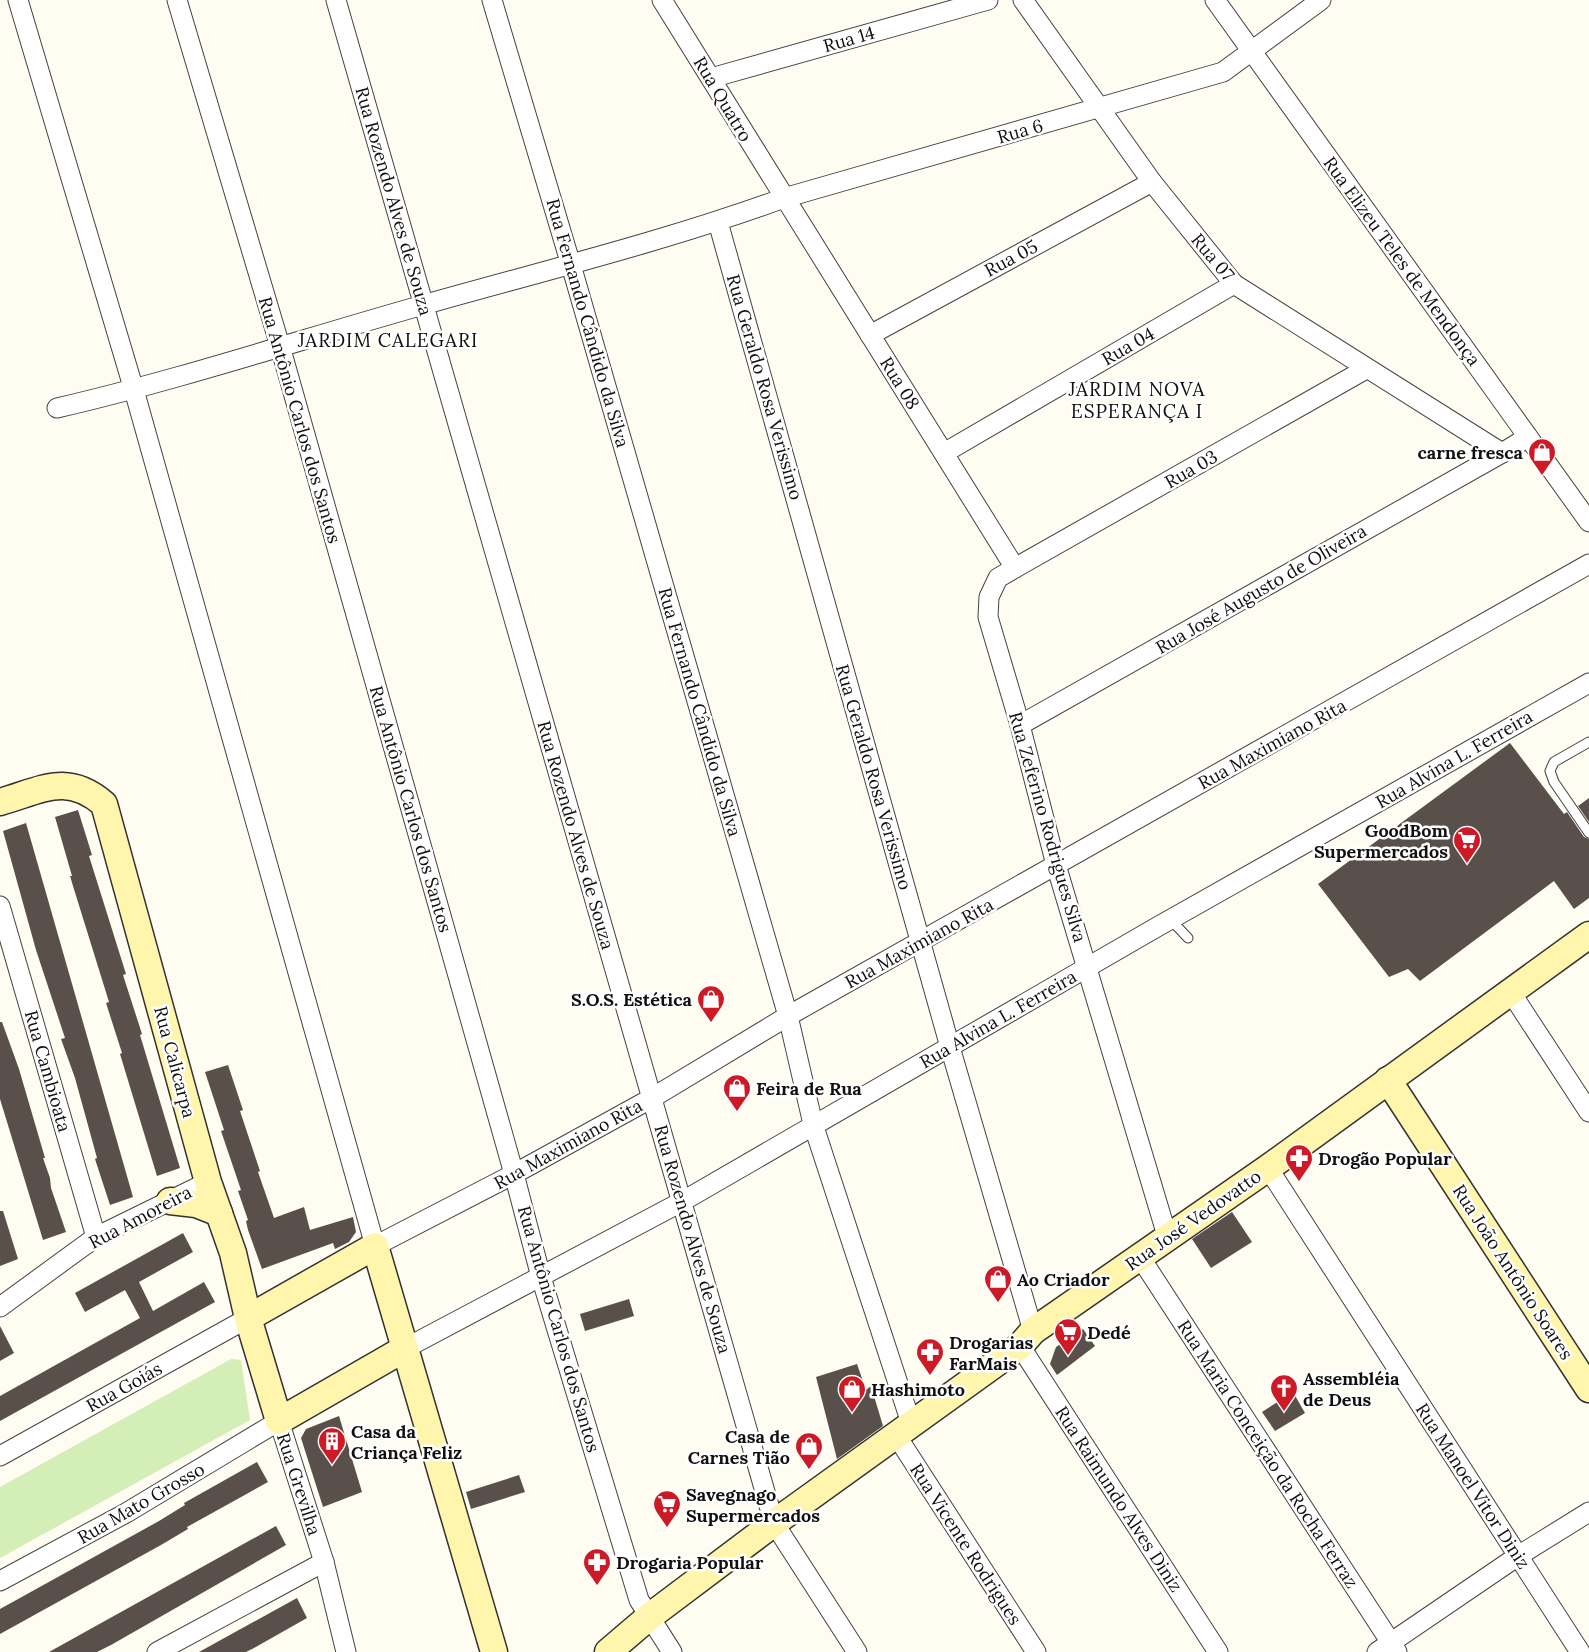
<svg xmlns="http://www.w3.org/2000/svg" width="1589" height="1652" viewBox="0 0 1589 1652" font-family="Lora,serif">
  <rect width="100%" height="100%" fill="#fffcf2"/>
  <polygon fill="#d4eeb8" points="231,1359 241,1360 250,1420 0,1558 0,1487"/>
  <g fill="#59504b">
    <polygon points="1510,743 1564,814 1567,812 1584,837 1589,839 1589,898 1574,909 1554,881 1420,981 1408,969 1389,977 1318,884"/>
    <polygon points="1589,798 1589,822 1578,806"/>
    <polygon points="78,810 92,855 89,856 126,974 123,975 142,1034 140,1035 180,1168 157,1176 120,1054 122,1053 106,1003 109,1002 73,886 70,876 72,876 55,817"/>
    <polygon points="26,823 133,1197 110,1205 95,1159 97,1158 75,1078 61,1039 65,1038 36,950 3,831"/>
    <polygon points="0,1022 2,1022 19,1069 45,1158 43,1158 50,1178 51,1188 66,1232 43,1240 0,1099"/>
    <polygon points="228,1065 243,1110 240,1111 260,1171 258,1172 274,1218 304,1207 310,1230 353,1217 356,1232 349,1242 335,1249 333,1243 262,1269 248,1230 246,1221 248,1220 238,1191 241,1190 221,1131 224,1130 205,1072"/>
    <polygon points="0,1211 3,1211 18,1259 0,1266"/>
    <polygon points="1232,1212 1252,1242 1211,1268 1192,1239"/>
    <polygon points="183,1233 193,1252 139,1282 153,1311 204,1282 215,1302 0,1421 0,1396 140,1318 125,1290 85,1312 75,1293"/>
    <polygon points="629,1299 634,1316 585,1331 580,1314"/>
    <polygon points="0,1326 14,1353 0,1361"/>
    <polygon points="1083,1329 1095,1346 1057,1375 1050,1364 1056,1347"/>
    <polygon points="857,1364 866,1390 871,1386 883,1426 837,1459 816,1377"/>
    <polygon points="1293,1392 1305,1413 1275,1431 1262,1412"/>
    <polygon points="339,1416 362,1492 323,1507 301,1438 306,1429"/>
    <polygon points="257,1462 268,1482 187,1527 188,1529 161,1545 0,1634 0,1609 159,1521 185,1505 184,1503"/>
    <polygon points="519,1475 525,1492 471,1509 466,1492"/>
    <polygon points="276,1526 286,1545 111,1645 97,1652 49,1652"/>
    <polygon points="297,1598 307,1618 254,1648 246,1652 199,1652"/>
  </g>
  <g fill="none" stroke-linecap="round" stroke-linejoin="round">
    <g stroke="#434343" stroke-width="11">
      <g id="lane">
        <polyline points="1589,742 1554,762 1550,771 1554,782 1589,833"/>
        <polyline points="1171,920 1188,938"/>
      </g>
    </g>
    <g stroke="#434343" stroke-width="21">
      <g id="street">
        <polyline points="18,0 134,390 375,1246 514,1174 652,1098 788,1016 1589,564"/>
        <polyline points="177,0 280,346 514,1174 541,1277 639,1600 672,1652"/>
        <polyline points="336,0 774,1523 857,1652"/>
        <polyline points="492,0 571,265 788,1016 813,1124 911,1423"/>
        <polyline points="662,0 1015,568"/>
        <polyline points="1023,0 1152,182 1234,284 1502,453 1528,437"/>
        <polyline points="1215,0 1589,522"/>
        <polyline points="711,78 988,0"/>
        <polyline points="718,222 950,1047 1033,1331"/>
        <polyline points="870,335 1152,182"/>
        <path d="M57,408C178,380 296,341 416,307C539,272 663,242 784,198L1223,72L1321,0"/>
        <polyline points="944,453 1234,284"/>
        <polyline points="1020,725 1502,453"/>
        <polyline points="0,906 96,1237"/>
        <polyline points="1510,991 1589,1112"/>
        <polyline points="1268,1168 1580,1652"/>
        <polyline points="1168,1239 1056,865 1020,725 988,617 989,597 998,578 1015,568 1366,369"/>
        <polyline points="1140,1257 1397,1652"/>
        <polyline points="0,1307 96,1237 208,1182"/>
        <polyline points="1020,1346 1218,1652"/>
        <polyline points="404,1349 683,1201 1157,927 1589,683"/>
        <polyline points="896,1435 1036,1652"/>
        <polyline points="0,1456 248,1318"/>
        <polyline points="0,1581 126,1513 279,1421 324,1562 346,1652"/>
        <polyline points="157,1652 324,1562"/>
        <polyline points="1377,1652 1518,1556 1589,1512"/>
      </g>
    </g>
    <g stroke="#323232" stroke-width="29">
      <g id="secondary">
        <path d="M0,802C42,790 67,772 104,804L208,1182L233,1253L248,1318L279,1421L404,1349"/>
        <polyline points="1388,1080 1589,1389"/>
        <polyline points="170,1201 196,1204 219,1213"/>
        <polyline points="248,1318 375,1246 494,1652"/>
        <polyline points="608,1652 649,1617 774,1523 1020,1346 1033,1331 1268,1168 1589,935"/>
      </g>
    </g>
    <use href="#lane" stroke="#fff" stroke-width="9"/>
    <use href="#street" stroke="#fff" stroke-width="19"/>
    <use href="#secondary" stroke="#fff5ad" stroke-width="26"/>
  </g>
  <defs>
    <g id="shop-pin" transform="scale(1.4375)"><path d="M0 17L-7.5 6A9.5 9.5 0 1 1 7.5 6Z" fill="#cc1b26" stroke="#fff"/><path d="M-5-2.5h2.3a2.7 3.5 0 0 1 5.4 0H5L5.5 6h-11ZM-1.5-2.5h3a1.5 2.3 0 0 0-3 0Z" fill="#fff"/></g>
    <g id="supermarket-pin" transform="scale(1.4375)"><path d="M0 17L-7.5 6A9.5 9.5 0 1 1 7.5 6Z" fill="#cc1b26" stroke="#fff"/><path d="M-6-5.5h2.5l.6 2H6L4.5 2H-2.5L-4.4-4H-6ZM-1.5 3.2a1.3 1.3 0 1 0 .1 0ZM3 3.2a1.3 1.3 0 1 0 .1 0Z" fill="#fff"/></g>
    <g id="pharmacy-pin" transform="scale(1.4375)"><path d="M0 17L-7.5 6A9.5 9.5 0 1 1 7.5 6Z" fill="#cc1b26" stroke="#fff"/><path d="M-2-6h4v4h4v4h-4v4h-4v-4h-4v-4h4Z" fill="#fff"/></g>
    <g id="church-pin" transform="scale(1.4375)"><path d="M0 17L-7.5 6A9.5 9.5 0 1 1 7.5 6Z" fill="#cc1b26" stroke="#fff"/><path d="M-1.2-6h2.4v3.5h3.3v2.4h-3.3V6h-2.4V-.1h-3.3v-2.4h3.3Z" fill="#fff"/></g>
    <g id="building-pin" transform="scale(1.4375)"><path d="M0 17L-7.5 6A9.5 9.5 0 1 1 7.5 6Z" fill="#cc1b26" stroke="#fff"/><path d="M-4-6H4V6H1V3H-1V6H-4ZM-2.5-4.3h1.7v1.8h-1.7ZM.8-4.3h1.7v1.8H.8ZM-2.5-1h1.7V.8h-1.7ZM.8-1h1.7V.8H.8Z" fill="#fff"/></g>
  </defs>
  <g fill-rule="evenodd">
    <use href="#shop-pin" x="1542" y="452"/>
    <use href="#supermarket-pin" x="1467" y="840"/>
    <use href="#shop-pin" x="711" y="999"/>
    <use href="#shop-pin" x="737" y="1088"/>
    <use href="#pharmacy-pin" x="1299" y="1158"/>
    <use href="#shop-pin" x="998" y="1279"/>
    <use href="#supermarket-pin" x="1068" y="1332"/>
    <use href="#pharmacy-pin" x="930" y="1352"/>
    <use href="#church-pin" x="1284" y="1388"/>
    <use href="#shop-pin" x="852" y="1389"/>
    <use href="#building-pin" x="332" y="1441"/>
    <use href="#shop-pin" x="809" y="1446"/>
    <use href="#supermarket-pin" x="667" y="1504"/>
    <use href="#pharmacy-pin" x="597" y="1562"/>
  </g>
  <g text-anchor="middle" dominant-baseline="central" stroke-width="5" stroke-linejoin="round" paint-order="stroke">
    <g font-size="18" fill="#101010" stroke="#fff">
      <text transform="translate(849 39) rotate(-16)">Rua 14</text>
      <text transform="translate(723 99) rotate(59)">Rua Quatro</text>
      <text transform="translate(1020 131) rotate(-16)">Rua 6</text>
      <text transform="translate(394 201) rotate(74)">Rua Rozendo Alves de Souza</text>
      <text transform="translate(1213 257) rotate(50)">Rua 07</text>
      <text transform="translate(1011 258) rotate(-28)">Rua 05</text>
      <text transform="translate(1402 261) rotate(54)">Rua Elizeu Teles de Mendonça</text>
      <text transform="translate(588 323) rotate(74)">Rua Fernando Cândido da Silva</text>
      <text transform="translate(1128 346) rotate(-30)">Rua 04</text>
      <text transform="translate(900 383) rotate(58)">Rua 08</text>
      <text transform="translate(765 387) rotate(74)">Rua Geraldo Rosa Verissimo</text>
      <text transform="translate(300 420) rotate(74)">Rua Antônio Carlos dos Santos</text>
      <text transform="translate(1191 469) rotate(-30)">Rua 03</text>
      <text transform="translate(1261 589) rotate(-30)">Rua José Augusto de Oliveira</text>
      <text transform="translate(700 712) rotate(74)">Rua Fernando Cândido da Silva</text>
      <text transform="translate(1272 744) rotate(-29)">Rua Maximiano Rita</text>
      <text transform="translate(1454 759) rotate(-30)">Rua Alvina L. Ferreira</text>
      <text transform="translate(874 777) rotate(74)">Rua Geraldo Rosa Verissimo</text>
      <text transform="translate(411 809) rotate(74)">Rua Antônio Carlos dos Santos</text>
      <text transform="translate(1048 827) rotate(74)">Rua Zeferino Rodrigues Silva</text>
      <text transform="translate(576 835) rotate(74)">Rua Rozendo Alves de Souza</text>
      <text transform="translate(919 943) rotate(-29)">Rua Maximiano Rita</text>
      <text transform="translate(998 1019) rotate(-30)">Rua Alvina L. Ferreira</text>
      <text transform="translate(175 1062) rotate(75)">Rua Calicarpa</text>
      <text transform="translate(48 1071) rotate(74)">Rua Cambioata</text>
      <text transform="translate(568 1144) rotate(-29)">Rua Maximiano Rita</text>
      <text transform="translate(140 1217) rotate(-28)">Rua Amoreira</text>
      <text transform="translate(1193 1220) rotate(-35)">Rua José Vedovatto</text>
      <text transform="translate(693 1239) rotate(74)">Rua Rozendo Alves de Souza</text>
      <text transform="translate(1513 1272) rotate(57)">Rua João Antônio Soares</text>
      <text transform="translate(559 1329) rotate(74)">Rua Antônio Carlos dos Santos</text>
      <text transform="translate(124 1387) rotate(-29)">Rua Goiás</text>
      <text transform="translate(1268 1454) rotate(57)">Rua Maria Conceição da Rocha Ferraz</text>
      <text transform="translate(299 1484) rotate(72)">Rua Grevilha</text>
      <text transform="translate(1473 1486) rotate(57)">Rua Manoel Vitor Diniz</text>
      <text transform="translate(1119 1499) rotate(57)">Rua Raimundo Alves Diniz</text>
      <text transform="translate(141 1503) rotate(-30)">Rua Mato Grosso</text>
      <text transform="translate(966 1544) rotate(57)">Rua Vicente Rodrigues</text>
    </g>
    <g font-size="18" font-weight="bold" fill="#101010" stroke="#fff" text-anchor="start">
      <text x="1523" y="452" text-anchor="end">carne fresca</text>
      <text x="1448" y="830" text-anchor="end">GoodBom<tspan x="1448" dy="21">Supermercados</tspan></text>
      <text x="692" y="999" text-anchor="end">S.O.S. Estética</text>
      <text x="756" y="1088">Feira de Rua</text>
      <text x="1318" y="1158">Drogão Popular</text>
      <text x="1017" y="1279">Ao Criador</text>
      <text x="1087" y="1332">Dedé</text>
      <text x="949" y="1342">Drogarias<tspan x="949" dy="21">FarMais</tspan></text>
      <text x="1303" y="1378">Assembléia<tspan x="1303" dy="21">de Deus</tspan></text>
      <text x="871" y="1389">Hashimoto</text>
      <text x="351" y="1431">Casa da<tspan x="351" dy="21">Criança Feliz</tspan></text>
      <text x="790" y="1436" text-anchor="end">Casa de<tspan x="790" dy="21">Carnes Tião</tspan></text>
      <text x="686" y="1494">Savegnago<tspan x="686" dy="21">Supermercados</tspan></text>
      <text x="616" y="1562">Drogaria Popular</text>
    </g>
    <g font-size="19" letter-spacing="1" fill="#101010" stroke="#fff">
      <text x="388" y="340">JARDIM CALEGARI</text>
      <text x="1137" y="389">JARDIM NOVA<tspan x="1137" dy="22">ESPERANÇA I</tspan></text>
    </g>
  </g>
</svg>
